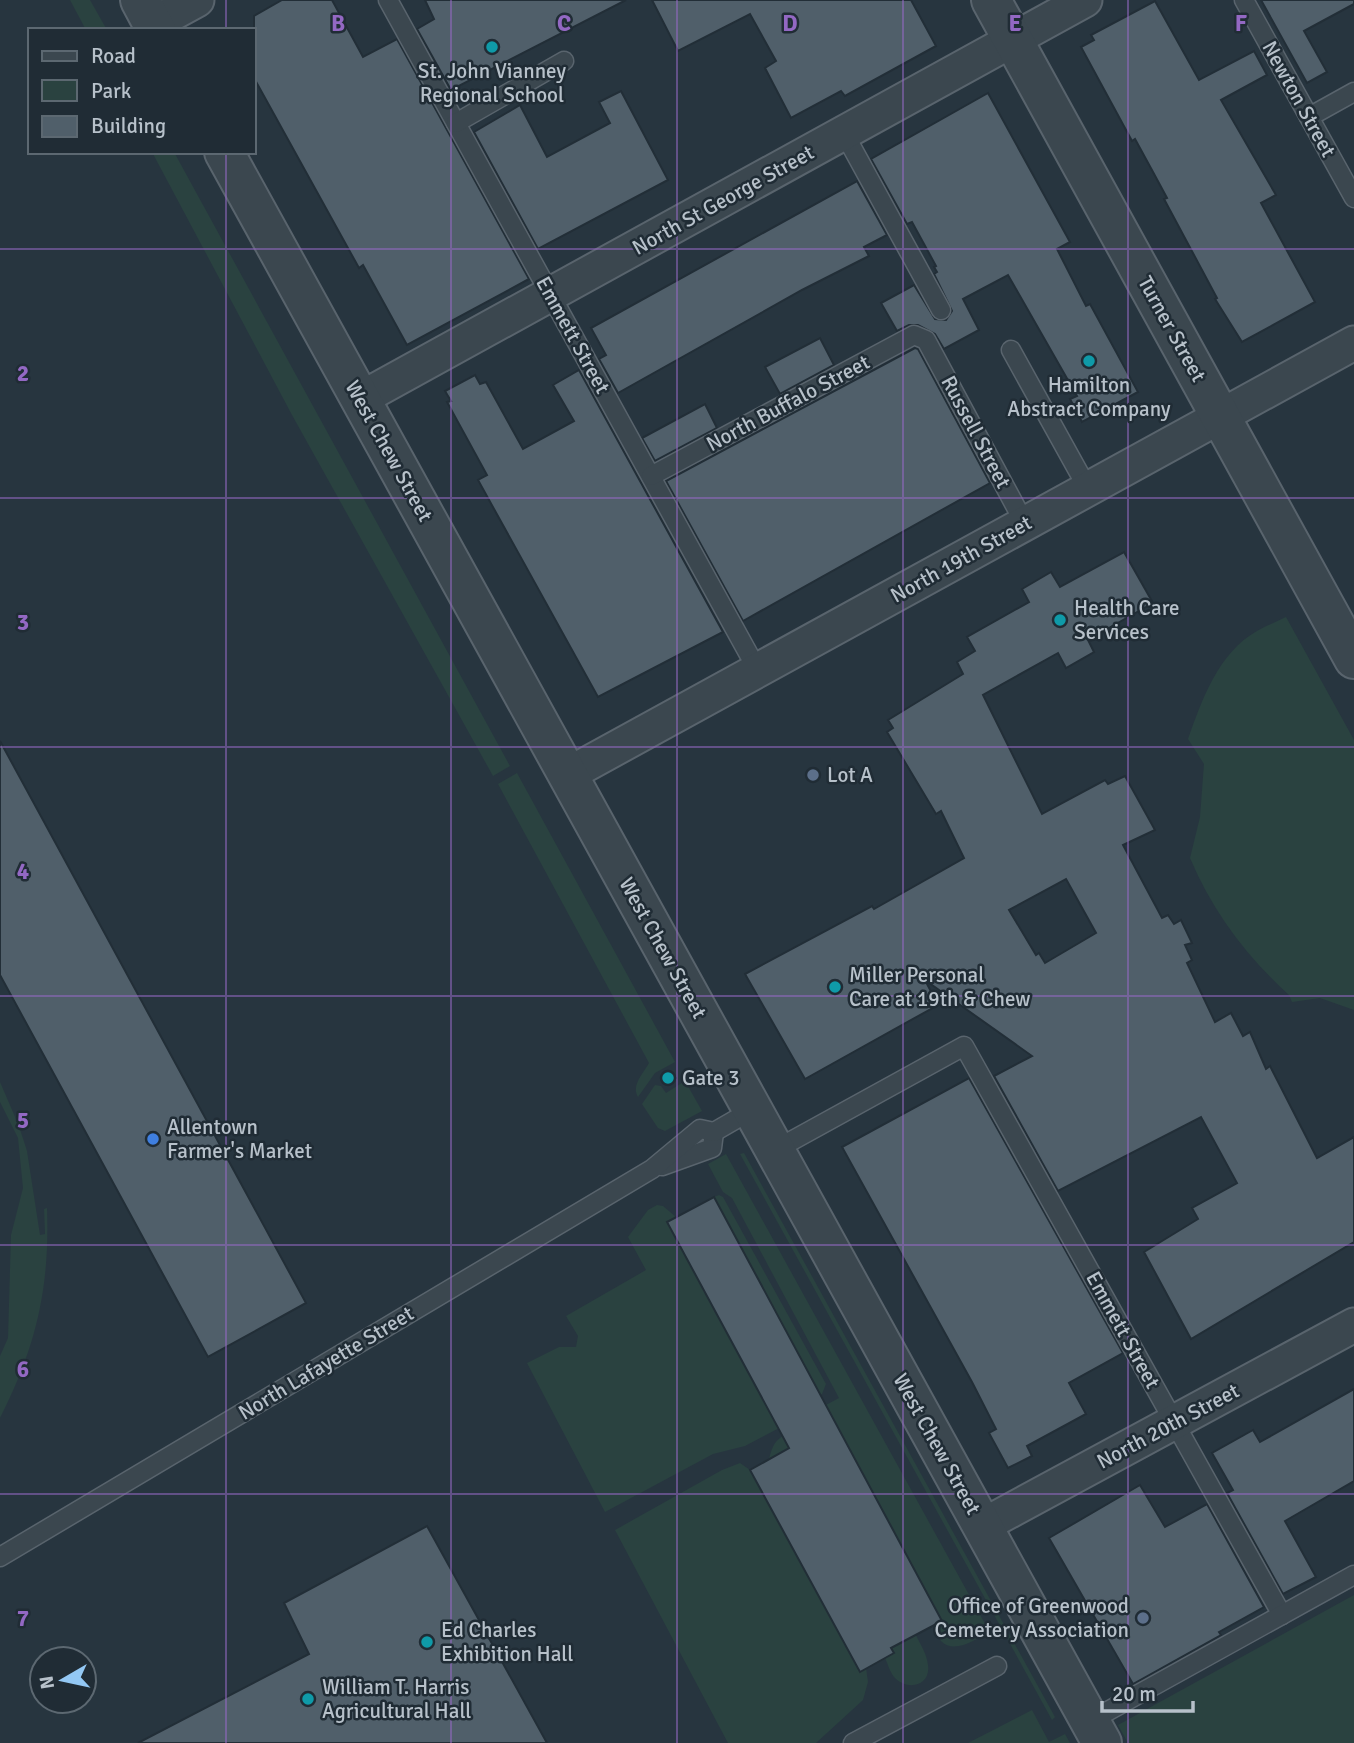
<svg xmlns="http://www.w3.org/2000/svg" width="1354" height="1743" viewBox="0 0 1354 1743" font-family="Signika,sans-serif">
  <rect width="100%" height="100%" fill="#27353f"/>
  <g fill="#2a4240">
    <polygon points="70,0 90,0 107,30 86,30"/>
    <polygon points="152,152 174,152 510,766 493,776 292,415"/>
    <path d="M1286,617L1354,740V1010L1320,998L1292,1002L1289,995C1246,956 1213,912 1190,858L1200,817L1204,764L1188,739C1202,700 1218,653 1257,631C1266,626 1276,622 1286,617Z"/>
    <path d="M517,773L675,1062L655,1073L638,1097C631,1085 643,1074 649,1063L498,784Z"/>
    <polygon points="685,1081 702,1111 665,1131 658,1128 642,1104 655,1085 661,1086 666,1093"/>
    <path d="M0,1082L19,1126L27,1151L40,1235L45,1234L44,1209L47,1208C50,1288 36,1347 0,1418V1356L8,1338L11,1235L23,1188L18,1138L0,1102Z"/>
    <polygon points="744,1153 1055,1717 1052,1720 740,1154"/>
    <path d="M726,1154L989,1631C977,1639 954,1655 941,1641C938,1637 935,1630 933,1626L942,1620L836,1424L807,1415L839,1398L732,1198L723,1192L708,1164Z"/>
    <polygon points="719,1195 723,1197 826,1384 822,1394 816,1397 816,1388 714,1197"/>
    <polygon points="657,1205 663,1206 676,1217 668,1223 770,1413 785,1425 745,1446 713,1454 605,1512 527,1363 559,1347 576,1347 578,1336 566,1316 646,1270 628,1237 648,1210"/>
    <path d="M795,1429L916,1635C920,1644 927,1654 928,1665C931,1686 908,1691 895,1678C890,1673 888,1664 885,1658L894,1653L769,1459C774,1440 777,1439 795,1429Z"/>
    <polygon points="740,1463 750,1470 860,1671 866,1668 868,1682 863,1700 816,1743 728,1743 615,1530 722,1470"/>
    <polygon points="1354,1595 1354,1743 1128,1743 1118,1725"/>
    <polygon points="1032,1710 1049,1742 1065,1734 1070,1743 968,1743"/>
  </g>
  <g fill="#505f6a" stroke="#222e37" stroke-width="2" fill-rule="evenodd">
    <polygon points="282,0 332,0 363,57 397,39 529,279 407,345 363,265 359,268 254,78 254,16"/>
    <polygon points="425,0 626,0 451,90 417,29 434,19"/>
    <polygon points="652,0 911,0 936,46 845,96 841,91 791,118 765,68 776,61 750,14 678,51"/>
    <polygon points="1261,0 1354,0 1354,4 1304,31 1327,72 1307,83"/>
    <polygon points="1155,1 1199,80 1254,51 1267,75 1221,100 1276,195 1261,203 1315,302 1242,342 1215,299 1217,298 1164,199 1167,198 1153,172 1135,139 1132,141 1081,47 1094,40 1091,35"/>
    <polygon points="621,91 668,180 538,249 474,132 520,105 547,157 610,123 599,102"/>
    <polygon points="988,93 1070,242 1057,249 1086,306 1090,304 1138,392 1082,422 1070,399 1077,396 1008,275 963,299 979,330 944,349 935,334 918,325 909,325 897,331 881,303 914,285 935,319 946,320 952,311 934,274 937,272 934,267 936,266 912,222 907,224 871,159"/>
    <polygon points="857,181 887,235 864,247 869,256 802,290 618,393 599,359 606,355 591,328"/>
    <polygon points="820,338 834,365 780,394 765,367"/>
    <polygon points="915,348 918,349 990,483 743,621 666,481"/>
    <polygon points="579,370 723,632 598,697 478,480 487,475 447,402 451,401 445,391 475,375 480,384 486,382 523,449 574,421 553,385"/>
    <polygon points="705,404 717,428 655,461 642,438"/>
    <path d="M1124,552L1153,603L1088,640L1094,652L1066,668L1058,653L983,695L1042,814L1105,780L1108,784L1125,776L1155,830L1123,845L1162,918L1168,915L1174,924L1181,920L1192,943L1185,945L1192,960L1187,963L1215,1022L1231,1013L1243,1036L1250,1032L1266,1069L1270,1066L1317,1158L1354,1137V1242L1191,1339L1144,1252L1198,1219L1192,1208L1237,1183L1201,1117L1058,1191L994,1076L1032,1056L925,980L938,1005L805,1079L745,974L872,906L874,909L964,858L941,811L936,814L887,732L893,728L888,720L963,674L957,662L975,651L967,637L1029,602L1022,589L1051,572L1060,587ZM1066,879L1096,933L1045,963L1039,953L1036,955L1009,910Z"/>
    <polygon points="0,741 306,1303 208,1357 0,975"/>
    <polygon points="969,1078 1123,1353 1069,1383 1086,1414 1027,1446 1032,1456 1008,1468 989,1433 996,1429 972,1382 842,1147"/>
    <polygon points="714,1197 942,1621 891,1648 894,1653 860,1672 750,1470 789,1448 667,1222"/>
    <polygon points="1354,1389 1354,1481 1285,1521 1316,1577 1283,1594 1227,1493 1233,1490 1212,1453 1253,1430 1260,1442"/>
    <polygon points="1140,1485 1165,1527 1207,1504 1264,1607 1219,1632 1221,1635 1133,1684 1049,1538"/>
    <polygon points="427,1526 547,1743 138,1743 309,1654 284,1603"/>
  </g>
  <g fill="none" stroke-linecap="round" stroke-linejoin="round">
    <g stroke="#59646d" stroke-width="21">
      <g id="service">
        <polyline points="388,0 758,671"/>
        <polyline points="1244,0 1354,198"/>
        <polyline points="1309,117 1354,92"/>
        <polyline points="456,123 564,61"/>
        <polyline points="844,133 941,310"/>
        <polyline points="1011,350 1088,489"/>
        <polyline points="651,476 914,335 926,340 1025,524"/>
        <polyline points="775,1150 964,1046 1282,1615"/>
        <polyline points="662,1166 712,1148 714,1132"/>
        <polyline points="0,1557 652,1169 700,1129 714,1132 752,1110"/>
        <polyline points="1090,1721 1354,1575"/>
        <polyline points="853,1743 997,1666"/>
      </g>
    </g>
    <g stroke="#59646d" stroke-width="37">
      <g id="minor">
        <polyline points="153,24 197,0"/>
        <polyline points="360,399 1085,0"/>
        <polyline points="567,775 1354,343"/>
        <polyline points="982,1526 1354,1325"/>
      </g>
    </g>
    <g stroke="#59646d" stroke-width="42">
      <g id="tertiary">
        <polyline points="140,0 156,30"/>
        <polyline points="991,0 1354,659"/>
        <polyline points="224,152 1102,1743"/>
      </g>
    </g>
    <use href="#service" stroke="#3b474f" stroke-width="18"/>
    <use href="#minor" stroke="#3b474f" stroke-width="33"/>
    <use href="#tertiary" stroke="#3b474f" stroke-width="38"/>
  </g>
  <path fill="none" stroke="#9368c3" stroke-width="2" stroke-opacity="0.55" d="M226,0V30M451,0V1743M677,0V1743M903,0V1743M1128,0V1743M226,152V1743M0,249H1354M0,498H1354M0,747H1354M0,996H1354M0,1245H1354M0,1494H1354"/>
  <g fill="#0f9aa8" stroke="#202c35" stroke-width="2.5">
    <circle cx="492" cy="47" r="7"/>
    <circle cx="1089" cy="361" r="7"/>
    <circle cx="1060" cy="620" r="7"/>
    <circle cx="835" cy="987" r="7"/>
    <circle cx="668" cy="1078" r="7"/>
    <circle cx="427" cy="1642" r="7"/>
    <circle cx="308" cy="1699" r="7"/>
  </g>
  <g fill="#5c6f8a" stroke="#202c35" stroke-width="2.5">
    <circle cx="813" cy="775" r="7"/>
    <circle cx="1143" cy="1618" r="7"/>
  </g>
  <circle fill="#3f7fe0" stroke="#202c35" stroke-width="2.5" cx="153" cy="1139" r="7"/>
  <g text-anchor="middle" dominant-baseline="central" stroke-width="5" stroke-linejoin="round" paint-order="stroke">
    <g font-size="21" fill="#b7c1ca" stroke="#202c35" text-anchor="start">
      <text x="492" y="71" text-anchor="middle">St. John Vianney<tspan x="492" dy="24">Regional School</tspan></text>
      <text x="1089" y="385" text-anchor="middle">Hamilton<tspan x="1089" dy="24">Abstract Company</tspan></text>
      <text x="1074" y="608">Health Care<tspan x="1074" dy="24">Services</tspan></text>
      <text x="827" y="775">Lot A</text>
      <text x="849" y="975">Miller Personal<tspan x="849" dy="24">Care at 19th &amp; Chew</tspan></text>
      <text x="682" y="1078">Gate 3</text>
      <text x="167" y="1127">Allentown<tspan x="167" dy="24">Farmer's Market</tspan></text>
      <text x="1129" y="1606" text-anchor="end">Office of Greenwood<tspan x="1129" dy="24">Cemetery Association</tspan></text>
      <text x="441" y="1630">Ed Charles<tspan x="441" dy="24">Exhibition Hall</tspan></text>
      <text x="322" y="1687">William T. Harris<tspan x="322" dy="24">Agricultural Hall</tspan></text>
    </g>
    <g font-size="21" fill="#b7c1ca" stroke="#202c35">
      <text transform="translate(1299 99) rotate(61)">Newton Street</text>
      <text transform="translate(723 200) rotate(-29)">North St George Street</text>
      <text transform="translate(1172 329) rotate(61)">Turner Street</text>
      <text transform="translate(573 335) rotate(61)">Emmett Street</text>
      <text transform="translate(788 403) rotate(-28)">North Buffalo Street</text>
      <text transform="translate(976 432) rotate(62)">Russell Street</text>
      <text transform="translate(389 451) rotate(61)">West Chew Street</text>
      <text transform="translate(961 559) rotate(-29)">North 19th Street</text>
      <text transform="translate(663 948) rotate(61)">West Chew Street</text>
      <text transform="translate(1123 1330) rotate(61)">Emmett Street</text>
      <text transform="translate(326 1363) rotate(-31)">North Lafayette Street</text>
      <text transform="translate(1168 1426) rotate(-28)">North 20th Street</text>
      <text transform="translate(937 1444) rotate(61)">West Chew Street</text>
    </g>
  </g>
  <g font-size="23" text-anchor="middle" font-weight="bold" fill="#9368c3" stroke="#202c35" stroke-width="5" stroke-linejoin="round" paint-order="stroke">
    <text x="338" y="31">B</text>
    <text x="564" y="31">C</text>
    <text x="790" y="31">D</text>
    <text x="1015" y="31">E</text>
    <text x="1241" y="31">F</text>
    <text x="23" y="381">2</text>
    <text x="23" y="630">3</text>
    <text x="23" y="879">4</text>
    <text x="23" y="1128">5</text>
    <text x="23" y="1377">6</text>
    <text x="23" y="1626">7</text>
  </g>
  <rect x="28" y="28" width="228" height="126" fill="#202c35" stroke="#5c6871" stroke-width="2"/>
  <rect x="42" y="51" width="35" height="10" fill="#3b474f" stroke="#5c6871" stroke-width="2"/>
  <text x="91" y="63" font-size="21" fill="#b7c1ca">Road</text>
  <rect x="42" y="80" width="35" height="21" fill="#2a4240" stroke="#5c6871" stroke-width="2"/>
  <text x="91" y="98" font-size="21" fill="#b7c1ca">Park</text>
  <rect x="42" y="116" width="35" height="21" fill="#505f6a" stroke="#5c6871" stroke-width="2"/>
  <text x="91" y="133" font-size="21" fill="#b7c1ca">Building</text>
  <g transform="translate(63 1680) rotate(261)"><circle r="33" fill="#202c35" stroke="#5c6871" stroke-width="2"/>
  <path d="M0-5L12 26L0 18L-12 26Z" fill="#93c8f4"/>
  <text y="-10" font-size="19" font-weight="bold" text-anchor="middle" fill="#b7c1ca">N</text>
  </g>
  <path d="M1102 1701v10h91v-10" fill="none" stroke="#b7c1ca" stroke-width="3.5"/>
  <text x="1112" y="1701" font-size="21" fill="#b7c1ca" stroke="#202c35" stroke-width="5" paint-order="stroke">20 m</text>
</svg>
